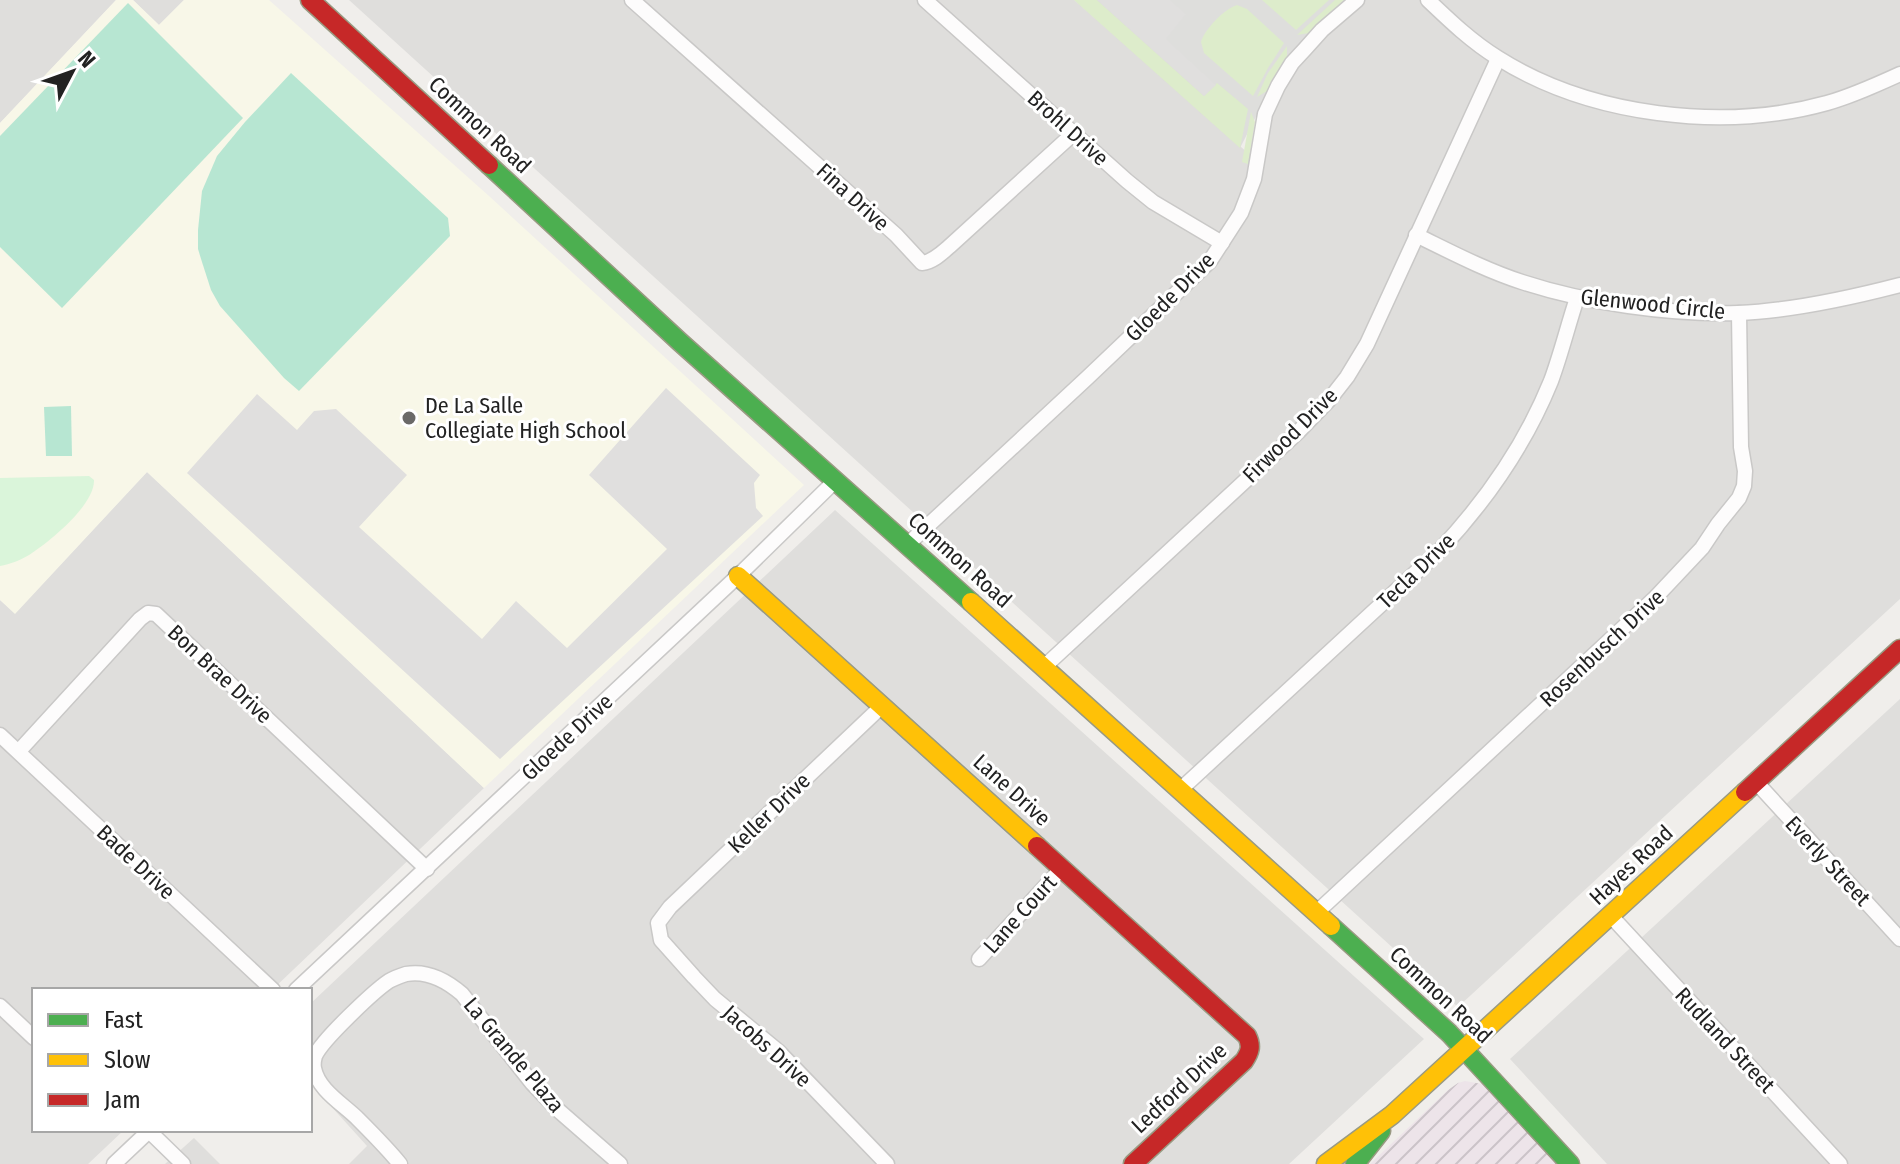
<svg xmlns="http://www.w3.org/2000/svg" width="1900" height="1164" viewBox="0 0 1900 1164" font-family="'Fira Sans Condensed',sans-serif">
  <defs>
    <pattern id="industrial-furrows" width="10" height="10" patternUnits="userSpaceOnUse" patternTransform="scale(2)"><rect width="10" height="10" fill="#ede4e9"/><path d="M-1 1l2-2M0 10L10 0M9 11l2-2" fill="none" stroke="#cbc3c8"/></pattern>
  </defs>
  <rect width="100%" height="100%" fill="#f0eeeb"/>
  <g fill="#dfdedc">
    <polygon points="0,0 116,0 0,123"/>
    <polygon points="133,0 184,0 159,25"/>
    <polygon points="349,0 1074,0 1249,154 1267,91 1287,56 1345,0 1900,0 1900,599 1458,1007"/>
    <polygon points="147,472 484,788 272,990 34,990 34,1130 124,1130 88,1164 0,1164 0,600 15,613"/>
    <polygon points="835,510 1424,1039 1289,1164 349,1164 367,1146 310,1083 310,1004"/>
    <polygon points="1900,699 1900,1164 1607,1164 1510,1059"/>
    <polygon points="194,1138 220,1164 165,1164"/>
  </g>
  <polygon fill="url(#industrial-furrows)" points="1465,1081 1482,1084 1490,1090 1558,1164 1370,1164 1448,1090 1458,1083"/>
  <polygon fill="#f8f7e8" points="116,0 133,0 159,25 184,0 269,0 489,196 804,485 484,788 147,472 15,614 0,600 0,123"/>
  <polygon fill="#dededc" points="1074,0 1346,0 1287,56 1240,148"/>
  <g fill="#ddeccb">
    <polygon points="1074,0 1097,0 1204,96 1217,83 1248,109 1240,148"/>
    <polygon points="1262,0 1329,0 1296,30"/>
    <polygon points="1335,0 1344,0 1309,33 1297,35"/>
    <path d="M1237,5L1247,9L1284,43L1268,68L1253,96L1204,53L1201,42C1205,29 1224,9 1237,5Z"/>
    <polygon points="1287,46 1287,56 1267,91 1257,97 1268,73"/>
    <polygon points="1251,112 1255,122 1248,164 1242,162"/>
  </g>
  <path fill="#daf5da" d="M89,476L94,480C95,505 49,542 29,555C21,560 10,564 0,566V478Z"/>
  <g fill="#b7e6d2">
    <polygon points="128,3 243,118 62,308 0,247 0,136"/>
    <polygon points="291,73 448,218 450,236 299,391 284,378 220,306 211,290 202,262 198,249 198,230 202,191 217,156 245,122"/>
    <polygon points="71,406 72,456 46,456 44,407"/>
  </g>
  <g fill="#e0dfde">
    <polygon points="1097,0 1170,0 1186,14 1166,39 1216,85 1204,96"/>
    <polygon points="666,388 760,475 754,483 756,508 763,516 500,759 187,473 257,394 297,430 314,411 336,409 407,475 359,527 482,639 516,601 567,648 667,549 589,475"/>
  </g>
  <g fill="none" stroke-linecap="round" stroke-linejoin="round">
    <g stroke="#c9c8c7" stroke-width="17">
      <g id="street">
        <path d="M632,0L896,235L922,263C933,262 943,252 951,245L1074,133"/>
        <polyline points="925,0 1127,181 1153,202 1222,243"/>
        <path d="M1428,0C1450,21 1472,42 1498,58C1590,116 1723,132 1827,103C1852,96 1876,85 1900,74"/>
        <path d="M1416,235C1451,252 1485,270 1522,282C1586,303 1670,315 1738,313C1790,311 1850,298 1900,285"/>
        <polyline points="907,545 1087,378 1210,261 1241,213 1254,179 1265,114 1278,86 1292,63 1305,49 1322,30 1357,0"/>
        <polyline points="1044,667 1298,432 1329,400 1347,377 1367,344 1498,59"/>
        <polyline points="883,705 670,907 658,923 661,940 694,977 715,999 778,1051 887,1164"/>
        <polyline points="0,735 273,990"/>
        <polyline points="19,751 140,619 148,613 156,614 427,869"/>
        <polyline points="1756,782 1900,939"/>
        <path d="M1180,790L1439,551C1486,501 1525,445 1551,381C1561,354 1568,325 1577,298"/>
        <polyline points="1316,913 1654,599 1702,548 1718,524 1739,498 1744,486 1745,471 1741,447 1739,313"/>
        <polyline points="1611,916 1840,1164"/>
        <polyline points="979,959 1062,868"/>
        <polyline points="296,990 740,574 835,481"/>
        <polyline points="0,1006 34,1038"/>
        <polyline points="149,1131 183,1164"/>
        <polyline points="114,1164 150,1130"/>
        <path d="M400,1164C387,1148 372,1133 358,1119C343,1104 318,1090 314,1068C313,1063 314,1060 315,1056C322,1040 374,991 389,981C394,978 400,976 406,974C428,970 447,981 462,994L532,1083L558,1110L620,1164"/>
      </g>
    </g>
    <g stroke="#999a82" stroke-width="21">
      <g id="fast">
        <polyline points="489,165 680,342 971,602"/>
        <polyline points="1331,926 1449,1033 1570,1164"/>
        <polyline points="1355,1164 1381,1131"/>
      </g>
    </g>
    <g stroke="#999a82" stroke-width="21">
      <g id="slow">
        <polyline points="738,576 1037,846"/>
        <polyline points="971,602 1331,926"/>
        <polyline points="1326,1164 1392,1115 1745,792"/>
      </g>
    </g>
    <g stroke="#999a82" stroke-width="21">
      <g id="jam">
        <polyline points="310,0 489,165"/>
        <polyline points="1745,792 1900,649"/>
        <path d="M1037,846L1247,1036C1252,1046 1250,1052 1244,1061L1133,1164"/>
      </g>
    </g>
    <use href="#street" stroke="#fdfcfc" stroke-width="14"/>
    <use href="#fast" stroke="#4caf50" stroke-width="18"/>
    <use href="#slow" stroke="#ffc107" stroke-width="18"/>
    <use href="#jam" stroke="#c62828" stroke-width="18"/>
  </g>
  <circle fill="#6a6968" stroke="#fff" stroke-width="3" cx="409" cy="418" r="8"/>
  <g text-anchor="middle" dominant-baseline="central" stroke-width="6" stroke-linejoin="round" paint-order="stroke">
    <g font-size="22" fill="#222" stroke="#fff">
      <text transform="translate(480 125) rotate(43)">Common Road</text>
      <text transform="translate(1068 128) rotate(42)">Brohl Drive</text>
      <text transform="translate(853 197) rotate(42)">Fina Drive</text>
      <text transform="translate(1170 297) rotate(-45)">Gloede Drive</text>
      <text transform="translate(1653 304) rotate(6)">Glenwood Circle</text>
      <text transform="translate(1290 435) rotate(-45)">Firwood Drive</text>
      <text transform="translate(960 560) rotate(42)">Common Road</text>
      <text transform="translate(1416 571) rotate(-44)">Tecla Drive</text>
      <text transform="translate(1602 648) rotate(-43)">Rosenbusch Drive</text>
      <text transform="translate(220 674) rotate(43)">Bon Brae Drive</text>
      <text transform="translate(567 737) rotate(-43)">Gloede Drive</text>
      <text transform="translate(1012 790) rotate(42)">Lane Drive</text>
      <text transform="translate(769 813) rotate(-44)">Keller Drive</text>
      <text transform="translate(1828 861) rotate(47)">Everly Street</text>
      <text transform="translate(136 862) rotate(43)">Bade Drive</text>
      <text transform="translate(1631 865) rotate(-43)">Hayes Road</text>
      <text transform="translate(1020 914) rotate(-48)">Lane Court</text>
      <text transform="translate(1441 995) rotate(43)">Common Road</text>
      <text transform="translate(1725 1040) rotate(47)">Rudland Street</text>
      <text transform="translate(767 1046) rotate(42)">Jacobs Drive</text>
      <text transform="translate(514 1055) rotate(50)">La Grande Plaza</text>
      <text transform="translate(1179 1088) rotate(-43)">Ledford Drive</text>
    </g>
    <g font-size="22" fill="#222" stroke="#fff" text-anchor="start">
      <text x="425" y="405">De La Salle<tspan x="425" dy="25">Collegiate High School</tspan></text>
    </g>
  </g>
  <rect x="32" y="988" width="280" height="144" fill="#ffffff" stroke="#a7a7a7" stroke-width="2"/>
  <rect x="48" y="1014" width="40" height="12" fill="#4caf50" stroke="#a7a7a7" stroke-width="2"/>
  <text x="104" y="1028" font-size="24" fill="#222222">Fast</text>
  <rect x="48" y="1054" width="40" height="12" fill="#ffc107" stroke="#a7a7a7" stroke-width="2"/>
  <text x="104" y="1068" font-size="24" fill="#222222">Slow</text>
  <rect x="48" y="1094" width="40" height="12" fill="#c62828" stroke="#a7a7a7" stroke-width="2"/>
  <text x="104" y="1108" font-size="24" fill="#222222">Jam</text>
  <g transform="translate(72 72) rotate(49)" stroke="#ffffff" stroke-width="6" paint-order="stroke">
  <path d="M0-6L14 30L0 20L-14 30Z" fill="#222222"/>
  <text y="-12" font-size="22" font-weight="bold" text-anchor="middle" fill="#222222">N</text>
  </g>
</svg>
